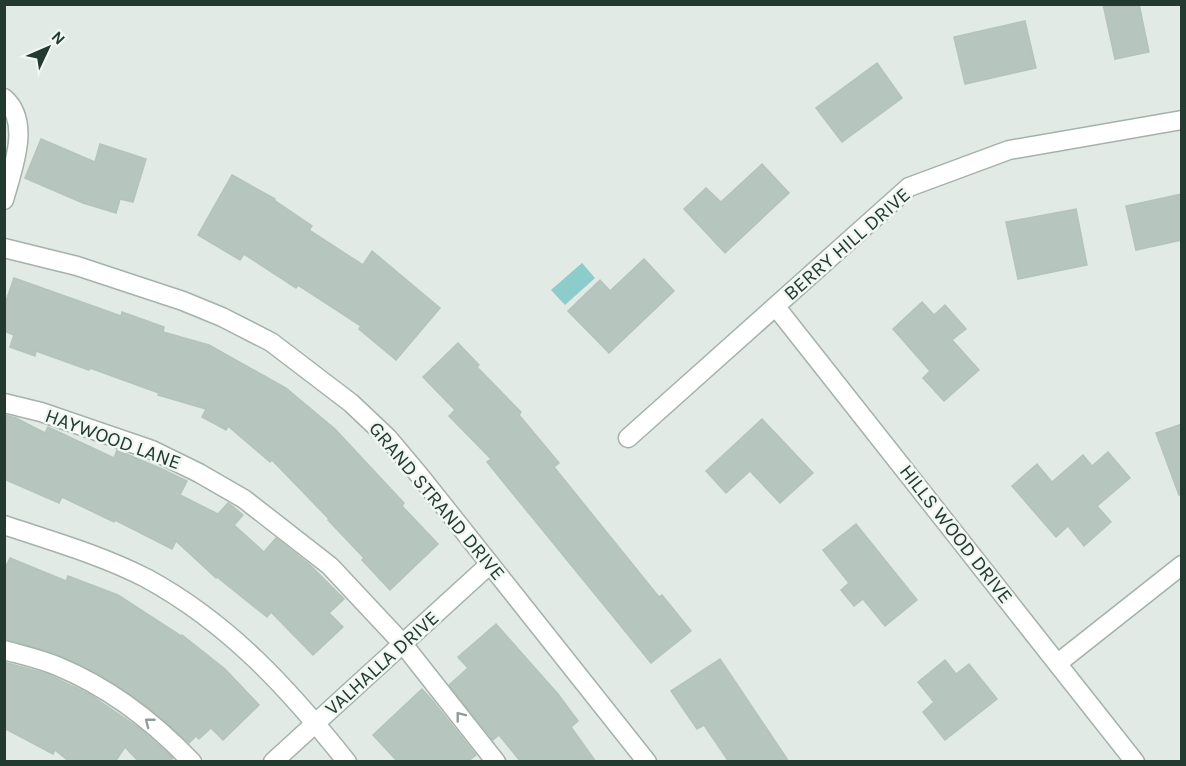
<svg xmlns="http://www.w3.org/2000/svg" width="1186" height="766" viewBox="0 0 1186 766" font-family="Karla,sans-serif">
  <rect width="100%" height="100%" fill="#e1eae5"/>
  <polygon fill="#8ccccb" points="582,263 595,278 565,305 551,290"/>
  <g fill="#b6c5bd" stroke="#b4c4ba" stroke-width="1.5">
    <polygon points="1103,4 1139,4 1149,52 1115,59"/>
    <polygon points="1025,21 1036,68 965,84 954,37"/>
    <polygon points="877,63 902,98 842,142 816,108"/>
    <polygon points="41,139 95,162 100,144 146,159 133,202 120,199 116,213 83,203 25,178"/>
    <polygon points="762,164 789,193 725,253 684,209 706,188 721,202"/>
    <polygon points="232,175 275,199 274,200 312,226 309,230 363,265 372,251 440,308 396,360 359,329 361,326 298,285 296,288 244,254 240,260 198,235"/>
    <polygon points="1182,194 1182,240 1136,250 1126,206"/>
    <polygon points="1076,209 1087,265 1018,279 1006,222"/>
    <polygon points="644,259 674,291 609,353 568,311 600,280 610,291"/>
    <polygon points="14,278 121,316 122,312 164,327 163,332 209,345 286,388 335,429 404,503 402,506 438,544 390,590 362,560 364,558 328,520 329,519 272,460 270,462 228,426 226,430 202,417 206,409 158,395 159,393 90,368 89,370 36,351 35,356 10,347 14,335 4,331 4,307"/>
    <polygon points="922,302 934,315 945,305 966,329 952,340 979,370 944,401 923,378 930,371 893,329"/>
    <polygon points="458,343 479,365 477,367 521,412 519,415 559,463 554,467 659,597 662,595 691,631 651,663 487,462 491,459 449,416 455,410 423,377"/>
    <polygon points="4,415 16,418 45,433 48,427 114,458 117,450 162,469 187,481 180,495 218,514 228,503 231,505 243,515 234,525 264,552 276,538 311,566 344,599 329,613 343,627 313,655 271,612 267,617 217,577 216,578 176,541 172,549 115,520 114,522 62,497 59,503 4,479"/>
    <polygon points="762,419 813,473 780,503 750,471 726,493 706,471"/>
    <polygon points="1182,424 1182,494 1179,495 1156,433"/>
    <polygon points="1108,452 1130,478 1097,506 1111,522 1084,546 1068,526 1056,537 1012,486 1037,464 1052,482 1083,455 1092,466"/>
    <polygon points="856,524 917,600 885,626 863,599 854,606 841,590 849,583 823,550"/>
    <polygon points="10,558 66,581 68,576 118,595 181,636 182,635 225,669 259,705 223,740 211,728 199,739 196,736 189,743 153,711 100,675 54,653 4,639 4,571"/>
    <polygon points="496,624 558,694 578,721 571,727 596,762 521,762 499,735 493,740 449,685 468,668 458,657"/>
    <polygon points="720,659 771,735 789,762 729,762 704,725 697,729 671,691"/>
    <polygon points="945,660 956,674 969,664 997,699 945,740 923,712 934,702 918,682"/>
    <polygon points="4,662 47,674 89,694 139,728 173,758 169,762 139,762 125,747 115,762 70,762 55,750 53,754 4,728"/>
    <polygon points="422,689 432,700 476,755 467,762 398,762 373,735"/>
  </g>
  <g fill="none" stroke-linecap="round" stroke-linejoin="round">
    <g stroke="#a4b2ab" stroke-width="21">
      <g id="minor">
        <path d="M4,98C32,122 12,170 4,200"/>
        <polyline points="4,248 77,266 183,301 222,317 271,342 351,403 388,438 420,476 647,762"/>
        <polyline points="776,307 1135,762"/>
        <polyline points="4,403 41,412 152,450 199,473 244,499 330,566 403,644 496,762"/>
        <polyline points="628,438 909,187 1009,150 1182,120"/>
        <path d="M4,525C52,541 101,555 146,578C229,623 289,689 347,762"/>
        <path d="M4,650C22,655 40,659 57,666C108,687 154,722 192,762"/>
        <polyline points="1058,663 1182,565"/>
        <polyline points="273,762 490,564"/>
      </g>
    </g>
    <use href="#minor" stroke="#fff" stroke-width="18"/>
  </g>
  <defs><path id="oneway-chevron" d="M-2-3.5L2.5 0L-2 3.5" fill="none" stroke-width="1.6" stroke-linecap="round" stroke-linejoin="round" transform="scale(1.5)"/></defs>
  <g stroke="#919c98">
    <use href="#oneway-chevron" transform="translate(460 716) rotate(-128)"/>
    <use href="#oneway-chevron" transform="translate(149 722) rotate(-142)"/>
  </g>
  <g text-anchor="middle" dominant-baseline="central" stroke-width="5" stroke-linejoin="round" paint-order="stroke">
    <g font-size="20" fill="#233a30" stroke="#f1f7f3">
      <text transform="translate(847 244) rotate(-41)">BERRY HILL DRIVE</text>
      <text transform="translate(113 439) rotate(20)">HAYWOOD LANE</text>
      <text transform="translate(437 501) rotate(50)">GRAND STRAND DRIVE</text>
      <text transform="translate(956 534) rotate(52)">HILLS WOOD DRIVE</text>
      <text transform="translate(382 663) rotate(-42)">VALHALLA DRIVE</text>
    </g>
  </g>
  <rect width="1186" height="766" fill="none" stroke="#233a30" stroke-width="12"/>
  <g transform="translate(48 48) rotate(46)" stroke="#f1f7f3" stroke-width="4.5" paint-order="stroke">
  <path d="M0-4.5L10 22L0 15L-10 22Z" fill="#233a30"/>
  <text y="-9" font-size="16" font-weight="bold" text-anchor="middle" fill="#233a30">N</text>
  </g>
</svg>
